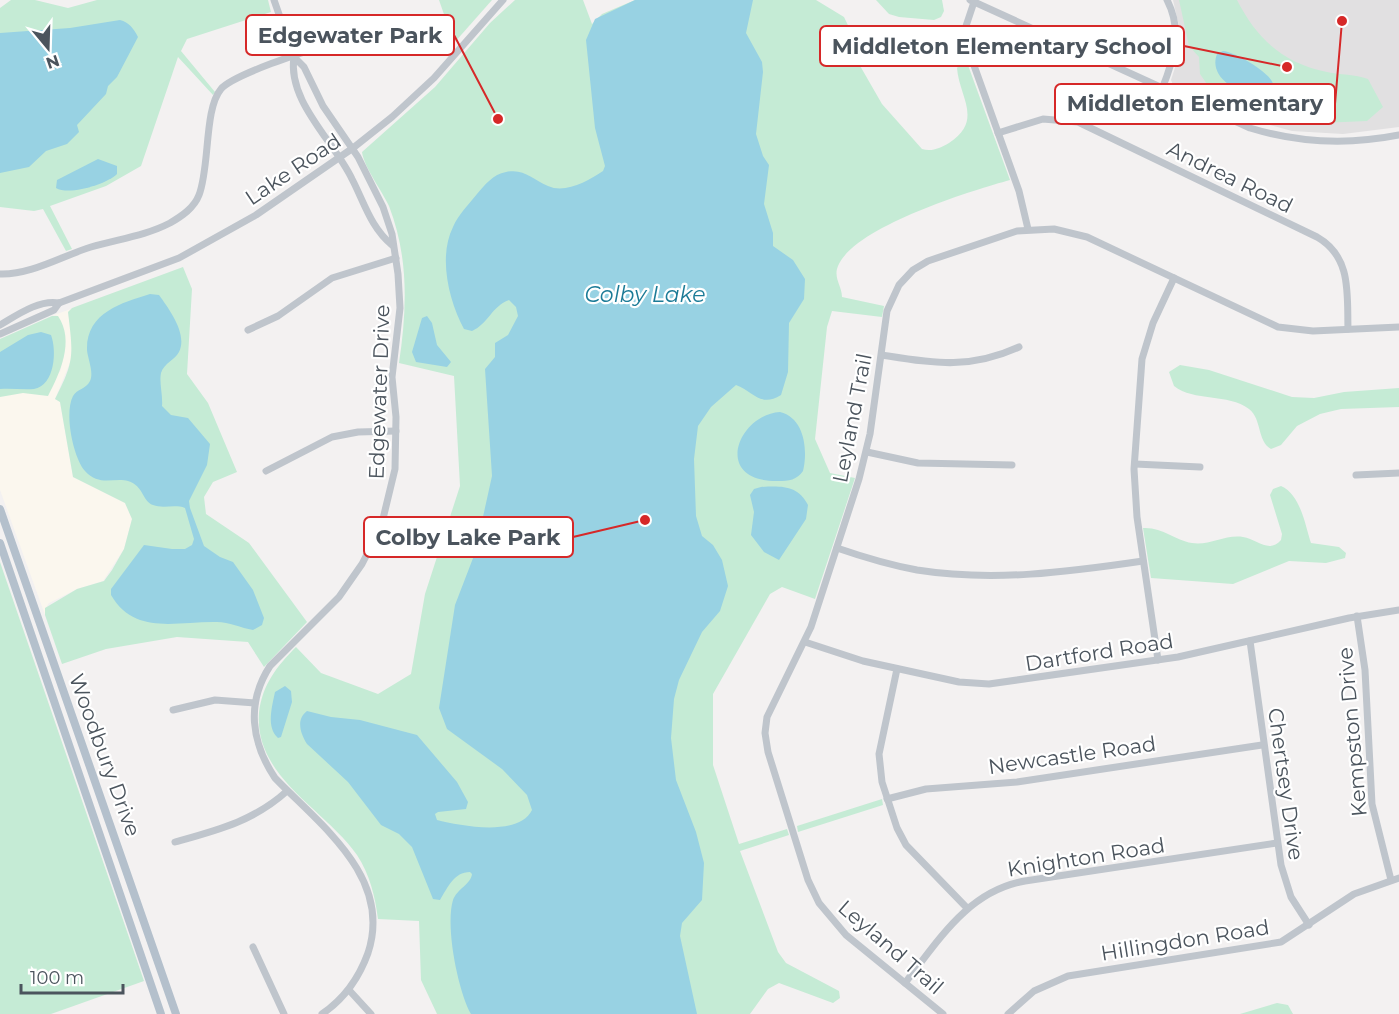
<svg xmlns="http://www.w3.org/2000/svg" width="1399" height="1014" viewBox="0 0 1399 1014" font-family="Montserrat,sans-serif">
  <rect width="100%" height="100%" fill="#f3f1f1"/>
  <polygon fill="#fbf7ee" points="74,308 68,313 73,336 71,360 55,399 60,402 73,477 125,503 132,519 124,549 103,581 77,589 49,603 45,609 45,615 0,490 0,394 60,372 64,354 65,334 62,324 56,315 51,316"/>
  <polygon fill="#e1e0e1" points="1173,0 1399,0 1399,127 1343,134 1292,131 1240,117 1174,87 1171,80 1179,55 1181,35"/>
  <g fill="#c5ebd5">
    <polygon points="11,0 35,0 68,8 97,0 268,0 271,12 187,39 181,51 215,92 213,95 178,57 141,166 106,186 50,206 72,249 66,251 43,209 34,211 0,207 0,8"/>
    <polygon points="439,0 492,0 454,43"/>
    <path d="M515,0H583L592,24L602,14L635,0H816L844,17L855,40L859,64L882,104L922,149C932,152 940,148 949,143C984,120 959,97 957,68L965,57L1010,180C970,191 854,227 838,266C833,278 842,286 842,297L884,306L882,317L832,311L827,327L815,439L830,473L855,478L815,599L782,587L770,594L713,694V765L739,844L787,829L789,835L740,851L778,952L786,963L839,991L840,998L833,1003L779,983L768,989L750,1014H437L421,980L419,921L378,919C375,896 370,875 357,855C325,809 254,777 259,713C262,685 277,666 296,647L321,673L378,694L411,674L425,594L460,486L454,376L399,363C407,309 409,258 389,206C382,191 364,167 362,152L435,87L490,23Z"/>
    <polygon points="876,0 942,0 944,11 941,17 934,20 899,17 889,14"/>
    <path d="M1179,0H1237C1257,39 1283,63 1327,72C1340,75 1355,74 1368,79L1383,107L1367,121L1321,123L1262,115L1221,96L1211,90L1200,74L1199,57L1189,46Z"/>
    <path d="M183,267L192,289L187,374L208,403L237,472L213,482L204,497L206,514L249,543L307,622L264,667L248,642L177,637L106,649L62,664L45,615V608L77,589L104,581L112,570L124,549L132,519L125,503L73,477L60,402L55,399C75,360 73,355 68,312L72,308Z"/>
    <path d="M52,316H58C75,341 60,373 48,396L23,393L0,397V339Z"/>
    <path d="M1180,365L1209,370L1292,397L1314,398L1344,392L1399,388V407L1341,409L1320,414L1297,426L1281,445L1271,449C1257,441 1262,419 1249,409C1228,393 1194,402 1174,386L1169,372Z"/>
    <path d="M1281,486C1301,495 1305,525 1311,543L1339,547L1346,553L1345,558L1326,563L1289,561L1233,584L1151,578L1143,528C1163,527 1174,540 1192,543C1209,546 1226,534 1243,537C1257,539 1269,554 1281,540L1282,534L1270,495L1273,489Z"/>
    <polygon points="0,562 144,981 51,1014 0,1014"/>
    <polygon points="882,799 883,805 798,832 797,826"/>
    <polygon points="1277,1003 1288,1005 1293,1014 1240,1014"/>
  </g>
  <g fill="#98d2e3">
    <path d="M635,0H753L746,33L762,62L763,72L756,134L763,156L769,165L764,204L773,233V246L793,260L805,279L804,299L789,323L788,372L781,395C760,408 753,391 736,385L711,407L698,426L694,459L696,516L702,536L713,545L722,560L728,586L720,611L702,632L679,680L674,699L671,738L676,780L696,832L704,863L702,900L682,923L680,936L697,1014H471C458,991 445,926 453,900C457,889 471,884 472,874L470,872C454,872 448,887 440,900L433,899L412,847L399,834L381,825L348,782L307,744C300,733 296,719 307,711L331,717L360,720L417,735L457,782L468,802L466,809L438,812L435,814L437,820C461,826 519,837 532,810L527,795L502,769L447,729L439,708L455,605L475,553L492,476L485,369L495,357V343L508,335L518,316L516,307L509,300C492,306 488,324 472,331L464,329C449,301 438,257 453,227C458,215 469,204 477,194C485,185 493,174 506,172C524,168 532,179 548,186C565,194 588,181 603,171L605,166L595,128L586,40L595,19Z"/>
    <path d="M120,20C129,22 134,29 138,37L117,77L108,86L106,94L77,125L79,132L67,144L46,151L29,167L0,173V33L70,28Z"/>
    <path d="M1223,51C1235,52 1271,73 1273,84C1253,104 1206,82 1217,54Z"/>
    <path d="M98,159L117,166V174C107,184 69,196 56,188L57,180Z"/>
    <path d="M150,294L159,295C169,309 188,334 179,352C175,360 164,363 161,373C159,382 163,396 162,406L171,415L188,418L210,444L207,465L189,501L190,508L204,546L220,557L233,562L253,590L264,618L262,625L253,630C241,628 229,622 217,622C177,621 135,636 111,595V589L144,545L172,549H185L192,545L194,539L185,508C175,504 163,509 153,505C142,501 144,486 128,481C115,477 99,487 85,471C73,457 64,413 73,396C77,389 86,389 90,381C94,372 88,360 87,350C86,313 121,303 150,294Z"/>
    <polygon points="427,316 432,323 437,345 451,362 447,367 416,362 412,352 422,318"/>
    <path d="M41,332L51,335C57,351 55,385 34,389C23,390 11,388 0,389V352L28,335Z"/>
    <path d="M780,412C805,418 808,451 803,471C797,480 789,481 778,481C712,482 737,415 780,412Z"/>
    <path d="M761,487C781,486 798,485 808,505L806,519L779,560L764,552L751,535L754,512L750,495L754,489Z"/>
    <path d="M285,686L291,691L292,702L281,737L278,738C266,727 272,707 275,692Z"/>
  </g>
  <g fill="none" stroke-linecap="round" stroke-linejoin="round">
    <g stroke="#bfc5cc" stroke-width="7">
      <path d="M274,0L294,57L304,67L323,106L358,157L383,207L392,234L398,274L400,308L392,377L396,417L395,469L381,527L362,564L339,597L270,666C246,703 251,742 275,778C320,825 393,877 368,953C359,978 344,999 322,1014"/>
      <path d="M970,0L1250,128C1299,143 1349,145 1399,135"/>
      <polyline points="974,2 966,26 967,46 1019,191 1028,229"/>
      <circle cx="371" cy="29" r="11"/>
      <path d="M294,57C287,101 334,141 352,179C364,202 371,228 392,245"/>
      <path d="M1162,89C1174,59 1183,31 1167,0"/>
      <path d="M998,133L1043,119L1078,122L1317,237C1352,257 1347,294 1348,329"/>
      <path d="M0,274C31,275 62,256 91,247C118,239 145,236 170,223C182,216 194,208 199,195C210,167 204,109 221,89C235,72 335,42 361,33"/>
      <path d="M0,325C17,315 40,299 59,303L179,258L256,215L353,148L392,117L434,78L503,0"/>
      <polyline points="248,330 278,316 332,278 396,258"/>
      <polyline points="0,334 54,310 59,303"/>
      <path d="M882,355C933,363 969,370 1019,347"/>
      <polyline points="867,452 918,463 1012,465"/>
      <polyline points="1135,464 1200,467"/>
      <polyline points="266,471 332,437 358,432 396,431"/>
      <polyline points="1356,475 1399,473"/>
      <path d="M837,548C863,557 890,565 917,570C993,582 1068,572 1143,561"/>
      <polyline points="1357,616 1365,670 1372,804 1391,880"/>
      <polyline points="1250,641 1281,865 1291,897 1309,925"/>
      <polyline points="805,642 863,661 959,682 989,684 1178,657 1349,618 1399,610"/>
      <polyline points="1158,660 1137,517 1134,469 1142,359 1153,323 1174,278"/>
      <polyline points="897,669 879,754 882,782 897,828 906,845 967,908"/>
      <polyline points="173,710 215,700 255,703"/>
      <polyline points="887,799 926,789 1017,782 1262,745"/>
      <path d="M175,842C218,830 254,821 287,791"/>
      <polyline points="253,947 284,1014"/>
      <path d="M905,983C939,940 968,891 1025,881L1277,843"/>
      <polyline points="349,990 371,1014"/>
      <polyline points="943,1014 846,935 819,903 808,880 768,752 765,733 767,717 811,627 859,479 870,434 887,311 899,285 913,270 928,261 1017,231 1054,229 1087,237 1278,327 1313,331 1399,327"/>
      <polyline points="1008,1014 1034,991 1068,976 1281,942 1354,894 1399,878"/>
    </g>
    <g stroke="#b4c0cc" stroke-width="8">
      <polyline points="0,509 176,1014"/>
      <polyline points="0,543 161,1014"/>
    </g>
  </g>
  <g text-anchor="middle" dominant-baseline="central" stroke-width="4.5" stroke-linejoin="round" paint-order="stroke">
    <g font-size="21" fill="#4b545d" stroke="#fff">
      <text transform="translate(293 169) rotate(-34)">Lake Road</text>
      <text transform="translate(1230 177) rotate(26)">Andrea Road</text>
      <text transform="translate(379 392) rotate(-88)">Edgewater Drive</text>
      <text transform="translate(852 418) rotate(-79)">Leyland Trail</text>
      <text transform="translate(1099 652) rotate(-9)">Dartford Road</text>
      <text transform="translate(1352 732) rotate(-95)">Kempston Drive</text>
      <text transform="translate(105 755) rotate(70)">Woodbury Drive</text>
      <text transform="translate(1072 755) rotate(-8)">Newcastle Road</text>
      <text transform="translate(1286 784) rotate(82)">Chertsey Drive</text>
      <text transform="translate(1086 857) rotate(-9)">Knighton Road</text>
      <text transform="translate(1185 940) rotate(-9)">Hillingdon Road</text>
      <text transform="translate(891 947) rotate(41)">Leyland Trail</text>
    </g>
    <g font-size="22" font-style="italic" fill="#1c7b97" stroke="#fff">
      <text x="645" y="294">Colby Lake</text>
    </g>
  </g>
  <path fill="none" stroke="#d62828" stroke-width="2" d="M498 119L454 35M1287 67L1184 46M1342 21L1335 104M645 520L573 537"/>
  <g fill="#d62828" stroke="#fff" stroke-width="2">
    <circle cx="498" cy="119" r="6"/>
    <circle cx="1287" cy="67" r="6"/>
    <circle cx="1342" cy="21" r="6"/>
    <circle cx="645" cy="520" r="6"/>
  </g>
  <g fill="#fff" stroke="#d62828" stroke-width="2">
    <rect x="246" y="15" width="208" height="40" rx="6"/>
    <rect x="820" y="26" width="364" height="40" rx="6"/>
    <rect x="1055" y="84" width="280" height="40" rx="6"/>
    <rect x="364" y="517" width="209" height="40" rx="6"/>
  </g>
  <g font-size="22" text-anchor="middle" font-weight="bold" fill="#4b545d">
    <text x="350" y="43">Edgewater Park</text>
    <text x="1002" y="54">Middleton Elementary School</text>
    <text x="1195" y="111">Middleton Elementary</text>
    <text x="468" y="545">Colby Lake Park</text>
  </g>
  <g transform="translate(48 48) rotate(161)" stroke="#ffffff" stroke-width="4.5" paint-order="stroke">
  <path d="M0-4.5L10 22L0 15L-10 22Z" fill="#4b545d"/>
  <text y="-9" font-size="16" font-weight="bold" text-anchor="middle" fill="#4b545d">N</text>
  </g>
  <path d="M21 984v9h102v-9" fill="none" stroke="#4b545d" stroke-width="3"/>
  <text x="30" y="984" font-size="18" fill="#4b545d" stroke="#ffffff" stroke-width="4.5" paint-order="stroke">100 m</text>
</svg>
